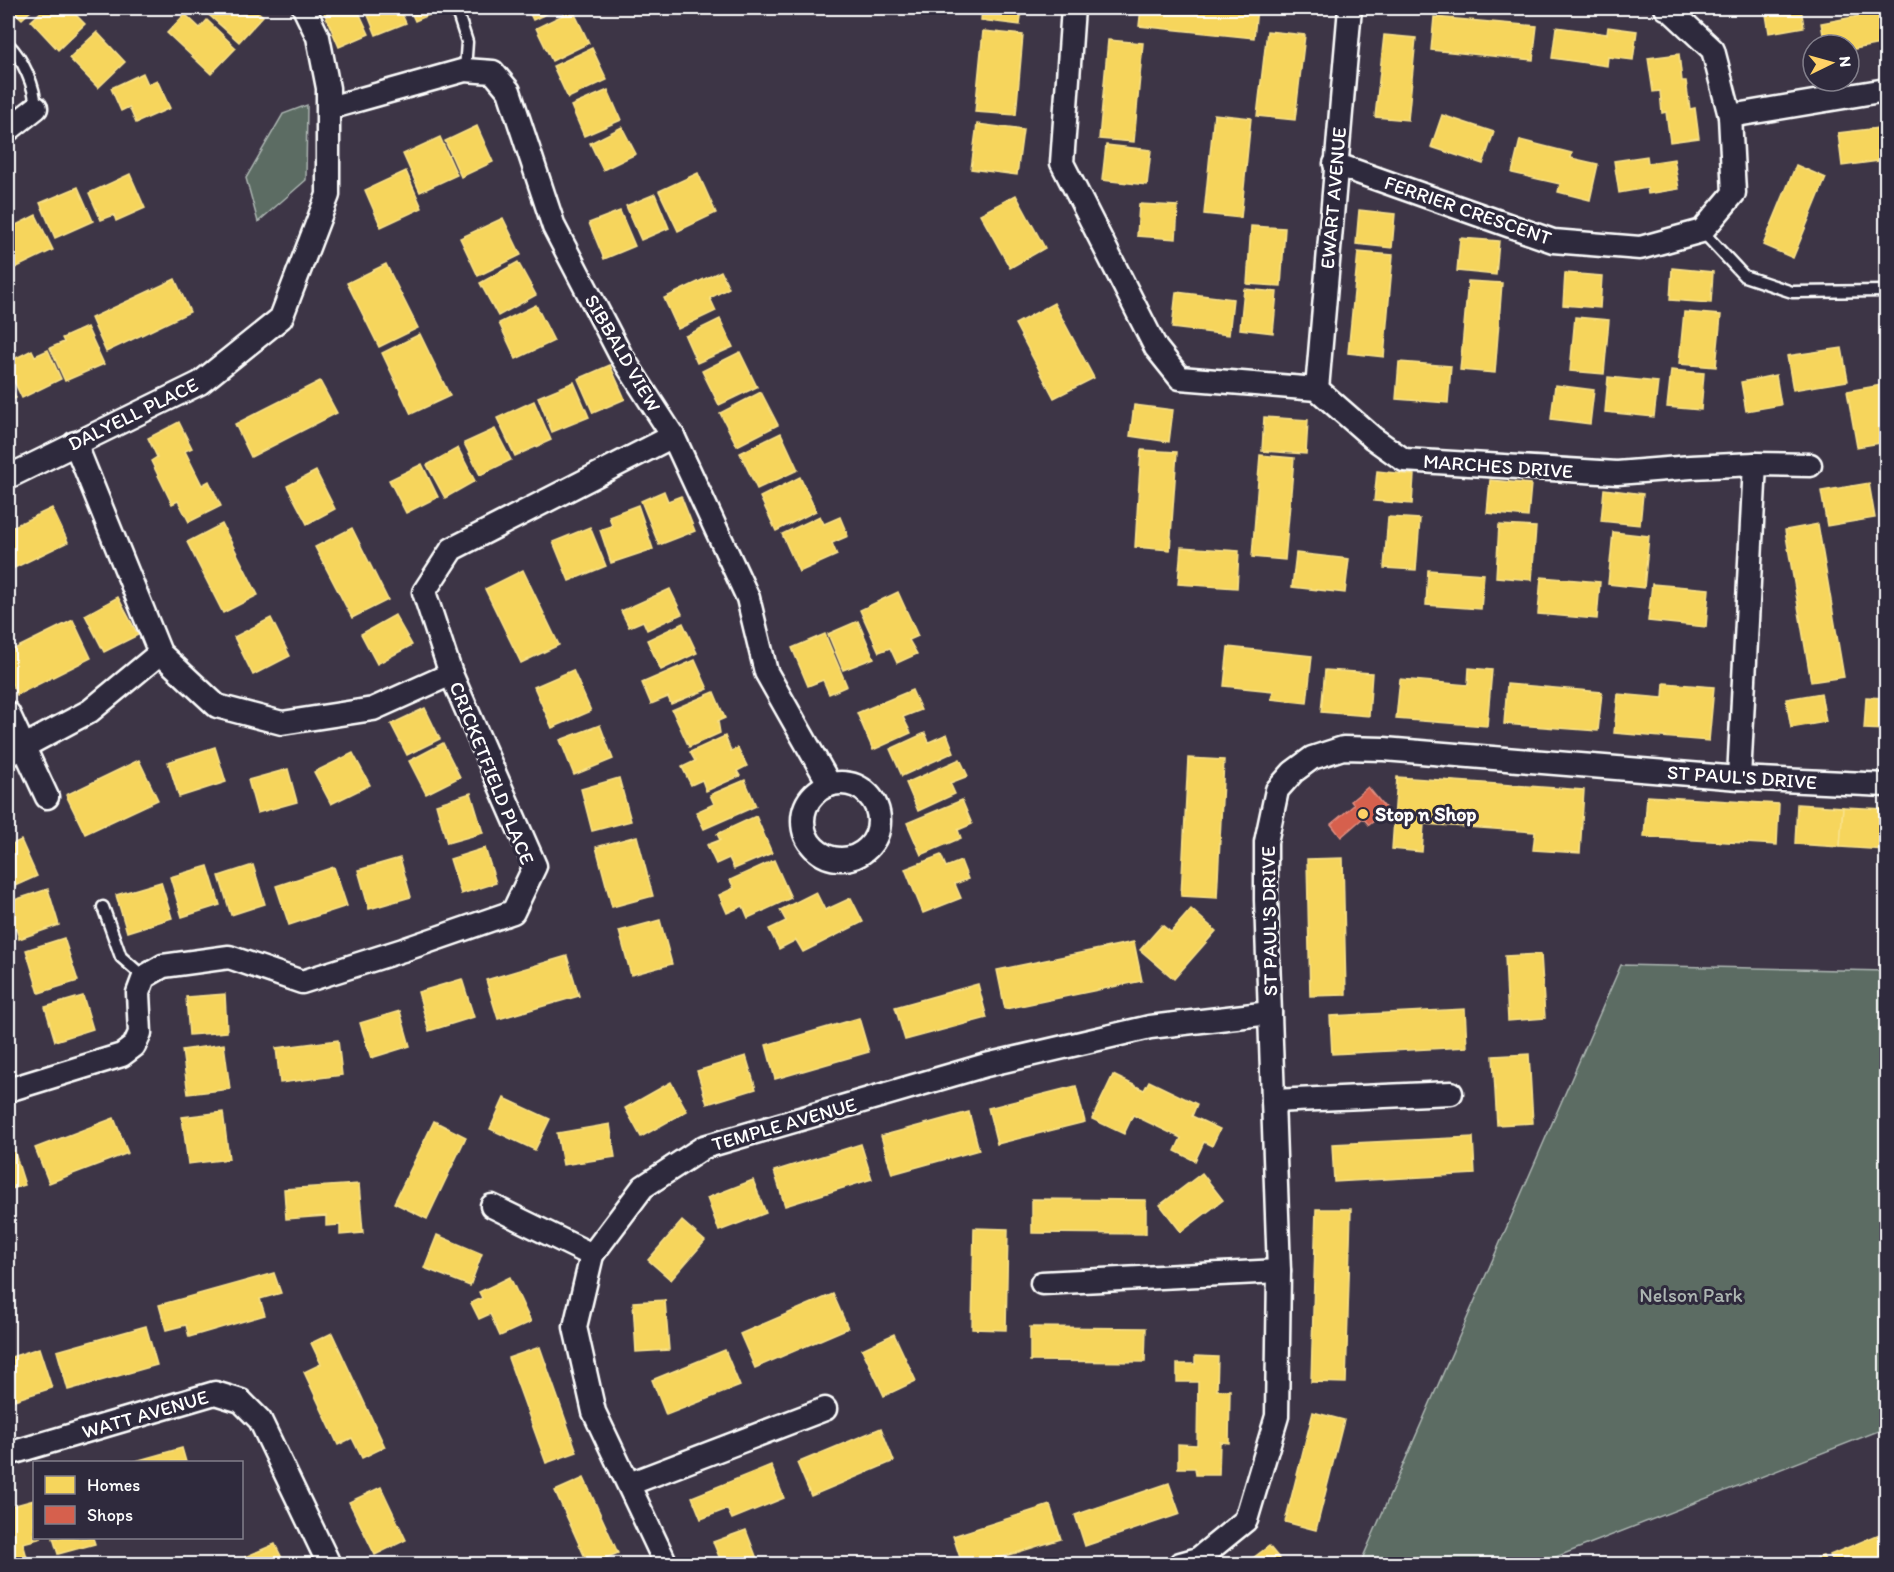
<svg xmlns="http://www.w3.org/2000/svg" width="1894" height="1572" viewBox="0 0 1894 1572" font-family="Itim,sans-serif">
  <rect width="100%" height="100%" fill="#3d3546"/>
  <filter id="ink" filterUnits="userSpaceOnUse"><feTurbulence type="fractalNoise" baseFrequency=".0167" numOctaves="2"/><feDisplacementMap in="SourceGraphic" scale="12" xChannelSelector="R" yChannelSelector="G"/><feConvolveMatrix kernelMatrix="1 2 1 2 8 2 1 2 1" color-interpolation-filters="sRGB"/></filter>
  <g filter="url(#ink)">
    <g fill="#5b6c64" stroke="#adb6b2" stroke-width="1.5">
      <polygon points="307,105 306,180 258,222 246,178 283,114"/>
      <polygon points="1621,965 1886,971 1886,1428 1538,1564 1360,1564"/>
    </g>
    <g fill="#f6d55c" stroke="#f9e28d" stroke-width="1.5">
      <polygon points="10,8 34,8 22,19"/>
      <polygon points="45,8 69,8 85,24 58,50 31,21"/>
      <polygon points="201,8 253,8 263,16 239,42"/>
      <polygon points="322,8 357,8 369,34 339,47"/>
      <polygon points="365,8 399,8 406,23 376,35"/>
      <polygon points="409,8 445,8 415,21"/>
      <polygon points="527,8 559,8 533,20"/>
      <polygon points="982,8 1022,8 1020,25 981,20"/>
      <polygon points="1141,8 1257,8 1254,38 1139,26"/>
      <polygon points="1765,8 1801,8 1804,27 1769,33"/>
      <polygon points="573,10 589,43 552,61 536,28"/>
      <polygon points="1886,11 1886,43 1849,50 1849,45 1825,45 1821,23"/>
      <polygon points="185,14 200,28 207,20 236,48 211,74 167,33"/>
      <polygon points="1434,17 1537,26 1533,60 1431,50"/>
      <polygon points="1556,27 1607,34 1608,27 1637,31 1633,60 1608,57 1607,66 1552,58"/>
      <polygon points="983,31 1023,35 1016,115 975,112"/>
      <polygon points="1267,31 1305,35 1295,120 1257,116"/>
      <polygon points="97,32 125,62 98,88 69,58"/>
      <polygon points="1384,35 1416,38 1408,120 1375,117"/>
      <polygon points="1108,40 1143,43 1134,142 1099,139"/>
      <polygon points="592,48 607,80 568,98 553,66"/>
      <polygon points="1679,54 1682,81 1686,81 1690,109 1695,108 1699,138 1670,142 1666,112 1662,113 1660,91 1653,92 1648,58"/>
      <polygon points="143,73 148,84 157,80 170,108 136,123 129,107 121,111 111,88"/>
      <polygon points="608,90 621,120 584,136 571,106"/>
      <polygon points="1214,114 1251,118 1241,218 1204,214"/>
      <polygon points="1442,115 1494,132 1483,164 1431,147"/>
      <polygon points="977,124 1023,130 1017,175 971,169"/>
      <polygon points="477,126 493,162 461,177 445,141"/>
      <polygon points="622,127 636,154 603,170 590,143"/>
      <polygon points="1886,127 1886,160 1842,166 1838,133"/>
      <polygon points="440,137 457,175 420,192 403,154"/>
      <polygon points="1520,140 1572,153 1571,158 1598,164 1590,200 1558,192 1560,184 1512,173"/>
      <polygon points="1106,145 1151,150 1147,185 1102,180"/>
      <polygon points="1647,156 1648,163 1674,159 1679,189 1648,194 1647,188 1619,193 1614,161"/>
      <polygon points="1796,165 1826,178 1793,258 1763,245"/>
      <polygon points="406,171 422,208 381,227 365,190"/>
      <polygon points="698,173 716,213 678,231 659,191"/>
      <polygon points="130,174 145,208 116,221 114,215 101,220 89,193"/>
      <polygon points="78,187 93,221 55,238 40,203"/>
      <polygon points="655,194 669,228 641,240 626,206"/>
      <polygon points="1016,195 1045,248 1010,268 980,214"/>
      <polygon points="1139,204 1178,206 1176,239 1137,236"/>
      <polygon points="1359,210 1395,214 1392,248 1356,244"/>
      <polygon points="620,211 635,246 604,259 589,223"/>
      <polygon points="36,215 53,250 15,268 8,253 8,229"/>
      <polygon points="503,218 521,255 478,276 460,238"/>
      <polygon points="1251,226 1285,228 1281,286 1247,284"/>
      <polygon points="1460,238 1499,241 1496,275 1457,271"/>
      <polygon points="1358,252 1393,255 1384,357 1348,353"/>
      <polygon points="518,262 536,295 498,316 480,283"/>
      <polygon points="386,264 418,328 379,347 347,283"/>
      <polygon points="1672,268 1713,272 1711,303 1670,300"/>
      <polygon points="721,271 729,288 710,298 716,311 678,329 664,298"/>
      <polygon points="1565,273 1602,276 1600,308 1563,305"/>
      <polygon points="175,279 190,312 106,352 91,318"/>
      <polygon points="1468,281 1502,283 1495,373 1460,370"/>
      <polygon points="1244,289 1277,292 1273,333 1240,329"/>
      <polygon points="1176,292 1233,299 1229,335 1172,328"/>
      <polygon points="1054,303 1094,378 1054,398 1015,324"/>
      <polygon points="536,305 554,341 516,359 499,323"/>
      <polygon points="1684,312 1721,315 1716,367 1679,364"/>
      <polygon points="1575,317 1609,320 1604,374 1570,371"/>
      <polygon points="720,319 733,347 697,363 685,336"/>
      <polygon points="87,327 104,364 65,381 50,348 64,342 62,338"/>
      <polygon points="420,334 450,396 411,414 382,353"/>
      <polygon points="1842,348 1848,381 1793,390 1787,356"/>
      <polygon points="32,350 35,356 48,350 61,379 22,398 8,369 8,362"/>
      <polygon points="740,352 757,387 719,405 702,371"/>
      <polygon points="1399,362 1451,366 1448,403 1396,399"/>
      <polygon points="610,365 625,399 593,413 578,379"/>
      <polygon points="1671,370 1704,373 1701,410 1667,407"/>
      <polygon points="1776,375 1781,405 1746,411 1741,382"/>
      <polygon points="1608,377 1658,382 1654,417 1605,412"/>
      <polygon points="8,380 16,398 8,402"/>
      <polygon points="320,381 337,413 251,457 235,424"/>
      <polygon points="574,382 589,417 552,432 538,397"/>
      <polygon points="1555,385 1594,390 1590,424 1551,419"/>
      <polygon points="1881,385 1886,418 1886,442 1857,447 1847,391"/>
      <polygon points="761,392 778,425 737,446 720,413"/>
      <polygon points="534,401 551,440 515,456 497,418"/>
      <polygon points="1134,405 1173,410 1169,442 1130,436"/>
      <polygon points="1264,417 1308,420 1306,454 1262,451"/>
      <polygon points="179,422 192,448 185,451 202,485 209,481 221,506 189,522 178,501 172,504 151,461 157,457 148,438"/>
      <polygon points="495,429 511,460 480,475 464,443"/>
      <polygon points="781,433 798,470 757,489 740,453"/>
      <polygon points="458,448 475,481 445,498 427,465"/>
      <polygon points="1141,450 1177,452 1170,550 1135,547"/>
      <polygon points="1260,455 1294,458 1285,560 1252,557"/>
      <polygon points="422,464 438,497 406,513 389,480"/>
      <polygon points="316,471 335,509 307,524 287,486"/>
      <polygon points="1377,471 1414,475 1412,504 1374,501"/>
      <polygon points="800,477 816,511 776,531 760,497"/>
      <polygon points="1490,480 1531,484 1528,517 1487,513"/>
      <polygon points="1869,483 1875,518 1827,526 1821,491"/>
      <polygon points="1604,489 1643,494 1640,525 1601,521"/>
      <polygon points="664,491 668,501 681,496 695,531 659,545 641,501"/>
      <polygon points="638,505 653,549 611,563 600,530 612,526 609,516"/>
      <polygon points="52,508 68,542 8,571 8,529"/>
      <polygon points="820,516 824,524 840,517 848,536 832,543 837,555 799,572 782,534"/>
      <polygon points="1388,517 1420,519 1416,570 1384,568"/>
      <polygon points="222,524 258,595 223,613 187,542"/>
      <polygon points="1818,524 1844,677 1811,682 1785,530"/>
      <polygon points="1499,525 1536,527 1532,580 1496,577"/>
      <polygon points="590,527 606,566 569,581 553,542"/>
      <polygon points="352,528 388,600 352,618 315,547"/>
      <polygon points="1613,532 1649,536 1644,588 1608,584"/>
      <polygon points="1181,547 1239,551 1237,588 1178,584"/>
      <polygon points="1296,553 1349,559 1345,593 1292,587"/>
      <polygon points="523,570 559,645 521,663 485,589"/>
      <polygon points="1428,570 1484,574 1481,609 1426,605"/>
      <polygon points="1541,577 1600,582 1597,619 1538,614"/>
      <polygon points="1652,584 1709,589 1706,627 1648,621"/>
      <polygon points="670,589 682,614 647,630 643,621 629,627 621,611"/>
      <polygon points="898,592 918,636 909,640 917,654 897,663 890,648 879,652 860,610"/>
      <polygon points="118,597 138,635 104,652 85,615"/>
      <polygon points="395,615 412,645 377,664 361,634"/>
      <polygon points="271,618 290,656 253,675 234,637"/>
      <polygon points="73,620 91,658 17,695 8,676 8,652"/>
      <polygon points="858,621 874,658 843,670 828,634"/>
      <polygon points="683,623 697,653 661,670 647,640"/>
      <polygon points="825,634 847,686 829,694 823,680 808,686 792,648"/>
      <polygon points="1228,647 1312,656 1307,703 1271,699 1273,691 1224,686"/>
      <polygon points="695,660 708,689 671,704 668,697 651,704 642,683"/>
      <polygon points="1469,668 1492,670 1487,726 1396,719 1400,679 1468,685"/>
      <polygon points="573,670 591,711 552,728 534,687"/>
      <polygon points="1325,670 1372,673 1369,716 1321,712"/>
      <polygon points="1664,683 1714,687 1709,741 1614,733 1618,694 1663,698"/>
      <polygon points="1507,684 1602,692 1598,731 1504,724"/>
      <polygon points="912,690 921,710 903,717 911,733 873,750 857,713"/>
      <polygon points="714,692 725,718 718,721 720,733 689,747 672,710"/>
      <polygon points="1821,693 1826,722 1791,728 1786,699"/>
      <polygon points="1866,697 1886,698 1886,730 1864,729"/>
      <polygon points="425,708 440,739 407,755 391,724"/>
      <polygon points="600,725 613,759 574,775 560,740"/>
      <polygon points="925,733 929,742 947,734 954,752 902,776 890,749"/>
      <polygon points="725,736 731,751 738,748 747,766 737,771 740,776 706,791 702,780 691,785 682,767 695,761 690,752"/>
      <polygon points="443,743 460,777 426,794 409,761"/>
      <polygon points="215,747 226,782 179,797 168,762"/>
      <polygon points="353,753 370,785 331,804 314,772"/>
      <polygon points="1188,758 1224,760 1217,898 1181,896"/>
      <polygon points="960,759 968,776 950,783 955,794 918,811 906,783"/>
      <polygon points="139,760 158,800 85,834 66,795"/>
      <polygon points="288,769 297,802 257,813 248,780"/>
      <polygon points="1397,777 1584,790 1580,853 1533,850 1535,832 1424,824 1422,852 1392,849"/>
      <polygon points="619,778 631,821 592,831 581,789"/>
      <polygon points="745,780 756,806 704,829 696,812 714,804 710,795"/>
      <polygon points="471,793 483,833 447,843 436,804"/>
      <polygon points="1647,796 1779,804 1777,845 1644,837"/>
      <polygon points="962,800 972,824 958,830 961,838 921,855 907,823"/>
      <polygon points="1797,804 1843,807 1840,847 1795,844"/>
      <polygon points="1843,807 1886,809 1886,850 1840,847"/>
      <polygon points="756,816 772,853 734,869 729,858 716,864 707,845 720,840 717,834"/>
      <polygon points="637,836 653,896 612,907 596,847"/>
      <polygon points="21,840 37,876 8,889 8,846"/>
      <polygon points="485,848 496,883 461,894 450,859"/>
      <polygon points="941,855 946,867 961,861 968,879 955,884 961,898 923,913 905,869"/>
      <polygon points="400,858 411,897 369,909 358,870"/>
      <polygon points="1343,858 1346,995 1310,996 1307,859"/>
      <polygon points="774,860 791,898 748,918 743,906 727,913 719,895 734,888 730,880"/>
      <polygon points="253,865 265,904 231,915 219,876"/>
      <polygon points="208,866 220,905 182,917 170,877"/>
      <polygon points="334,867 347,906 289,925 276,886"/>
      <polygon points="161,882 172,918 127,932 116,895"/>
      <polygon points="48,889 59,925 19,939 8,902"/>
      <polygon points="816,892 825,910 851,898 863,922 803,952 796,940 779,949 769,929 786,921 780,910"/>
      <polygon points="1191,909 1216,931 1174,979 1140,950 1162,925 1171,932"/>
      <polygon points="660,920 672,964 631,975 619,931"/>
      <polygon points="64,938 78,981 39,993 26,950"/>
      <polygon points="1134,942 1142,981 1005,1009 997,970"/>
      <polygon points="1541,954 1545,1018 1508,1021 1505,956"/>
      <polygon points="567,956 579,996 498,1019 486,980"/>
      <polygon points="462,979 474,1017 429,1031 418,992"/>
      <polygon points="978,984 987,1018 905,1040 895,1007"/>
      <polygon points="225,994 227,1032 189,1035 186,997"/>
      <polygon points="83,996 93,1029 55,1041 45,1007"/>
      <polygon points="1465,1009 1467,1047 1332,1054 1330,1016"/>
      <polygon points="400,1011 410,1046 371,1058 360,1023"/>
      <polygon points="859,1018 869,1052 775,1079 766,1045"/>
      <polygon points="338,1040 342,1075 280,1083 276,1048"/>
      <polygon points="224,1044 230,1089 188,1094 182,1050"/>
      <polygon points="1529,1054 1533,1123 1497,1125 1493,1056"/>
      <polygon points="746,1056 756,1089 707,1104 697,1071"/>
      <polygon points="1113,1075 1144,1090 1149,1081 1197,1104 1192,1116 1220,1129 1212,1146 1204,1142 1195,1161 1175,1151 1181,1138 1133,1115 1124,1134 1092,1119"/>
      <polygon points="671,1082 687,1111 641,1137 625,1108"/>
      <polygon points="1076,1086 1085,1122 997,1144 988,1108"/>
      <polygon points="504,1098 550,1119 535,1150 490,1129"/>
      <polygon points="223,1112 229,1159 188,1164 182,1117"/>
      <polygon points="969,1112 979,1150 892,1174 881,1136"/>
      <polygon points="114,1118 128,1153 49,1183 35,1148"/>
      <polygon points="434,1121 466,1137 427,1219 394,1203"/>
      <polygon points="610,1124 615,1157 563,1165 557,1133"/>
      <polygon points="1473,1137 1475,1174 1334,1182 1332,1144"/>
      <polygon points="861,1144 872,1179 785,1206 774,1171"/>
      <polygon points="13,1147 25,1185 8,1190 8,1149"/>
      <polygon points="1202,1173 1223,1200 1181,1232 1160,1205"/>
      <polygon points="753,1180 766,1213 719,1231 707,1198"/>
      <polygon points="359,1184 363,1233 340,1235 340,1225 326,1226 326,1216 286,1219 284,1189"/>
      <polygon points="1032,1199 1146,1200 1146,1234 1032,1233"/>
      <polygon points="1316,1209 1351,1209 1346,1383 1311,1382"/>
      <polygon points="682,1221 705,1241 671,1280 648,1260"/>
      <polygon points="974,1228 1008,1229 1006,1330 972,1329"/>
      <polygon points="437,1235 482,1254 470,1286 424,1268"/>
      <polygon points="274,1273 281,1293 260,1299 265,1315 189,1337 186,1325 166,1330 159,1305"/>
      <polygon points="510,1277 531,1322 500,1336 490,1314 479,1319 471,1303 482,1298 479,1292"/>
      <polygon points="833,1294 848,1328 755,1368 740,1334"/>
      <polygon points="665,1300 669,1350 636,1352 633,1302"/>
      <polygon points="146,1326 157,1365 68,1390 57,1351"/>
      <polygon points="1030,1327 1146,1328 1145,1362 1030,1361"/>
      <polygon points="332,1333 385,1447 362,1458 352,1438 338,1445 304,1372 321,1364 311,1343"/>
      <polygon points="894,1334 916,1381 884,1396 862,1349"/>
      <polygon points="540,1347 577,1452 546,1463 508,1358"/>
      <polygon points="39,1348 52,1388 8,1402 8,1358"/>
      <polygon points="725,1350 740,1386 666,1415 652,1380"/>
      <polygon points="1195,1356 1218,1357 1217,1390 1230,1390 1229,1443 1220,1442 1219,1475 1196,1475 1195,1468 1178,1468 1178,1444 1197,1445 1198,1382 1177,1382 1177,1364 1195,1364"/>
      <polygon points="1313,1412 1344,1420 1316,1530 1285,1522"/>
      <polygon points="881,1428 894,1461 811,1496 797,1463"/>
      <polygon points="182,1448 186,1462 132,1462"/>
      <polygon points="771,1465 784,1498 732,1519 727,1509 701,1519 692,1497"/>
      <polygon points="584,1478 618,1553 592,1564 588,1564 555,1491"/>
      <polygon points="1169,1483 1180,1514 1085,1546 1075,1515"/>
      <polygon points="381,1487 406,1540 375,1555 349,1502"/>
      <polygon points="34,1500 34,1538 42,1538 23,1543 28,1561 16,1564 8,1564 8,1507"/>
      <polygon points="1050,1505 1061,1539 980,1564 962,1564 953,1536"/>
      <polygon points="746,1530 759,1564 722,1564 713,1542"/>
      <polygon points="1882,1533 1886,1544 1886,1564 1833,1564 1830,1555"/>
      <polygon points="53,1538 93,1538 95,1544 58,1554"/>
      <polygon points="275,1544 285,1564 248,1564 245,1557"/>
      <polygon points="1269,1546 1284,1564 1245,1564"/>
      <polygon points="1823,1556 1827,1564 1801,1564"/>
    </g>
    <polygon fill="#d6604d" stroke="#e29082" stroke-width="1.5" points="1368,787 1387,810 1369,825 1363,818 1341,837 1331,824 1354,805 1351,801"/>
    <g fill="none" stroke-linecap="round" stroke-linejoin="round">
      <g stroke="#fff" stroke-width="15">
        <g id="lane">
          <polyline points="456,8 467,42 465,70"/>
          <path d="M8,44C23,59 35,86 36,108"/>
          <polyline points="1702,231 1744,276 1792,292 1886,291"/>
          <polyline points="103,907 121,957 144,977"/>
        </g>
      </g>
      <g stroke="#fff" stroke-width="27">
        <g id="street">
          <polyline points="1073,8 1062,163 1156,348 1180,378 1317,389 1373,438 1404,460 1617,473 1691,467 1755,464 1810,465"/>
          <polyline points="329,108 465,70 493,72 509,91 554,227 620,354 673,436 748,598 766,672 830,785"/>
          <polyline points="1730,116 1886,90"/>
          <polyline points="8,130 36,108"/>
          <polyline points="1335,164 1553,241 1640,248 1702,231 1734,193 1730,116 1713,50 1668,8 1666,8"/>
          <polyline points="1317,389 1350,8"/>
          <polyline points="75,443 160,653 217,706 282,723 373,709 451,674"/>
          <polyline points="8,477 200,383 281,318 328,195 328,88 318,37 304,8"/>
          <polyline points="8,713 47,797"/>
          <polyline points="8,755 90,711 160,653"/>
          <polyline points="1739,778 1755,464"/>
          <circle cx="841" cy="821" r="38"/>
          <polyline points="8,1090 122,1055 134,1046 140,1033 138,993 144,977 163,966 229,957 302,982 403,950 513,912 535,866 451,674 424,592 452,549 673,436"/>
          <polyline points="1273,1101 1451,1093"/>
          <polyline points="492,1206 592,1255"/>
          <polyline points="1042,1283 1279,1271"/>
          <polyline points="8,1454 215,1393 241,1401 260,1420 329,1564"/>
          <polyline points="629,1484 825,1409"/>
          <polyline points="666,1564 594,1412 575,1327 592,1255 643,1187 704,1147 986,1065 1150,1027 1270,1013"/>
          <polyline points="1180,1564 1198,1559 1246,1520 1277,1416 1279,1271 1266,900 1266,842 1277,790 1293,772 1312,758 1343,748 1384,749 1739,778 1886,785"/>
        </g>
      </g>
      <use href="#lane" stroke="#2f2a3d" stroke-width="10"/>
      <use href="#street" stroke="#2f2a3d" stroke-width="22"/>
    </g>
  </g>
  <circle fill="#ffd166" stroke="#2f2a3d" stroke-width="2" cx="1363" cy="814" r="6"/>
  <g text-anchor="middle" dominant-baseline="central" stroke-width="6" stroke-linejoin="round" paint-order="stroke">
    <g font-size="20" fill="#fff" stroke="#2f2a3d">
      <text transform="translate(1333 198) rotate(-85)">EWART AVENUE</text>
      <text transform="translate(1468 210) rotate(19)">FERRIER CRESCENT</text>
      <text transform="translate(623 353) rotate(60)">SIBBALD VIEW</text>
      <text transform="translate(133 414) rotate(-26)">DALYELL PLACE</text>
      <text transform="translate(1498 466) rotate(4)">MARCHES DRIVE</text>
      <text transform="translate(492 773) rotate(68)">CRICKETFIELD PLACE</text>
      <text transform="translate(1742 777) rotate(4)">ST PAUL'S DRIVE</text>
      <text transform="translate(1269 921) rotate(-91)">ST PAUL'S DRIVE</text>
      <text transform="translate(784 1124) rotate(-16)">TEMPLE AVENUE</text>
      <text transform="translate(145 1414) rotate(-16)">WATT AVENUE</text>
    </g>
    <g font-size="20" font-weight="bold" fill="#fff" stroke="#2f2a3d" text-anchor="start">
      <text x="1375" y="814">Stop n Shop</text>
    </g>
    <g font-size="20" fill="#adb6b2" stroke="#2f2a3d">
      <text x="1691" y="1295">Nelson Park</text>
    </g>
  </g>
  <rect width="1894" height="1572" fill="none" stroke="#2f2a3d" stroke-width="30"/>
  <rect x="15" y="15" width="1864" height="1542" fill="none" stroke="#fff" stroke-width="2" filter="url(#ink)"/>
  <rect x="33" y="1461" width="210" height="78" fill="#2f2a3d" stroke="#827f8b" stroke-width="1.5"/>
  <rect x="45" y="1476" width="30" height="18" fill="#f6d55c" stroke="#827f8b" stroke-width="1.5"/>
  <text x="87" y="1491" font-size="18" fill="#ffffff">Homes</text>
  <rect x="45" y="1506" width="30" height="18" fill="#d6604d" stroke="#827f8b" stroke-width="1.5"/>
  <text x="87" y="1521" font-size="18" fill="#ffffff">Shops</text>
  <g transform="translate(1831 63) rotate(85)"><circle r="28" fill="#2f2a3d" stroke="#827f8b" stroke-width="1.5"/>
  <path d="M0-4.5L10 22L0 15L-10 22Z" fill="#ffd166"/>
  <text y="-9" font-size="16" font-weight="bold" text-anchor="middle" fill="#ffffff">N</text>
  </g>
</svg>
